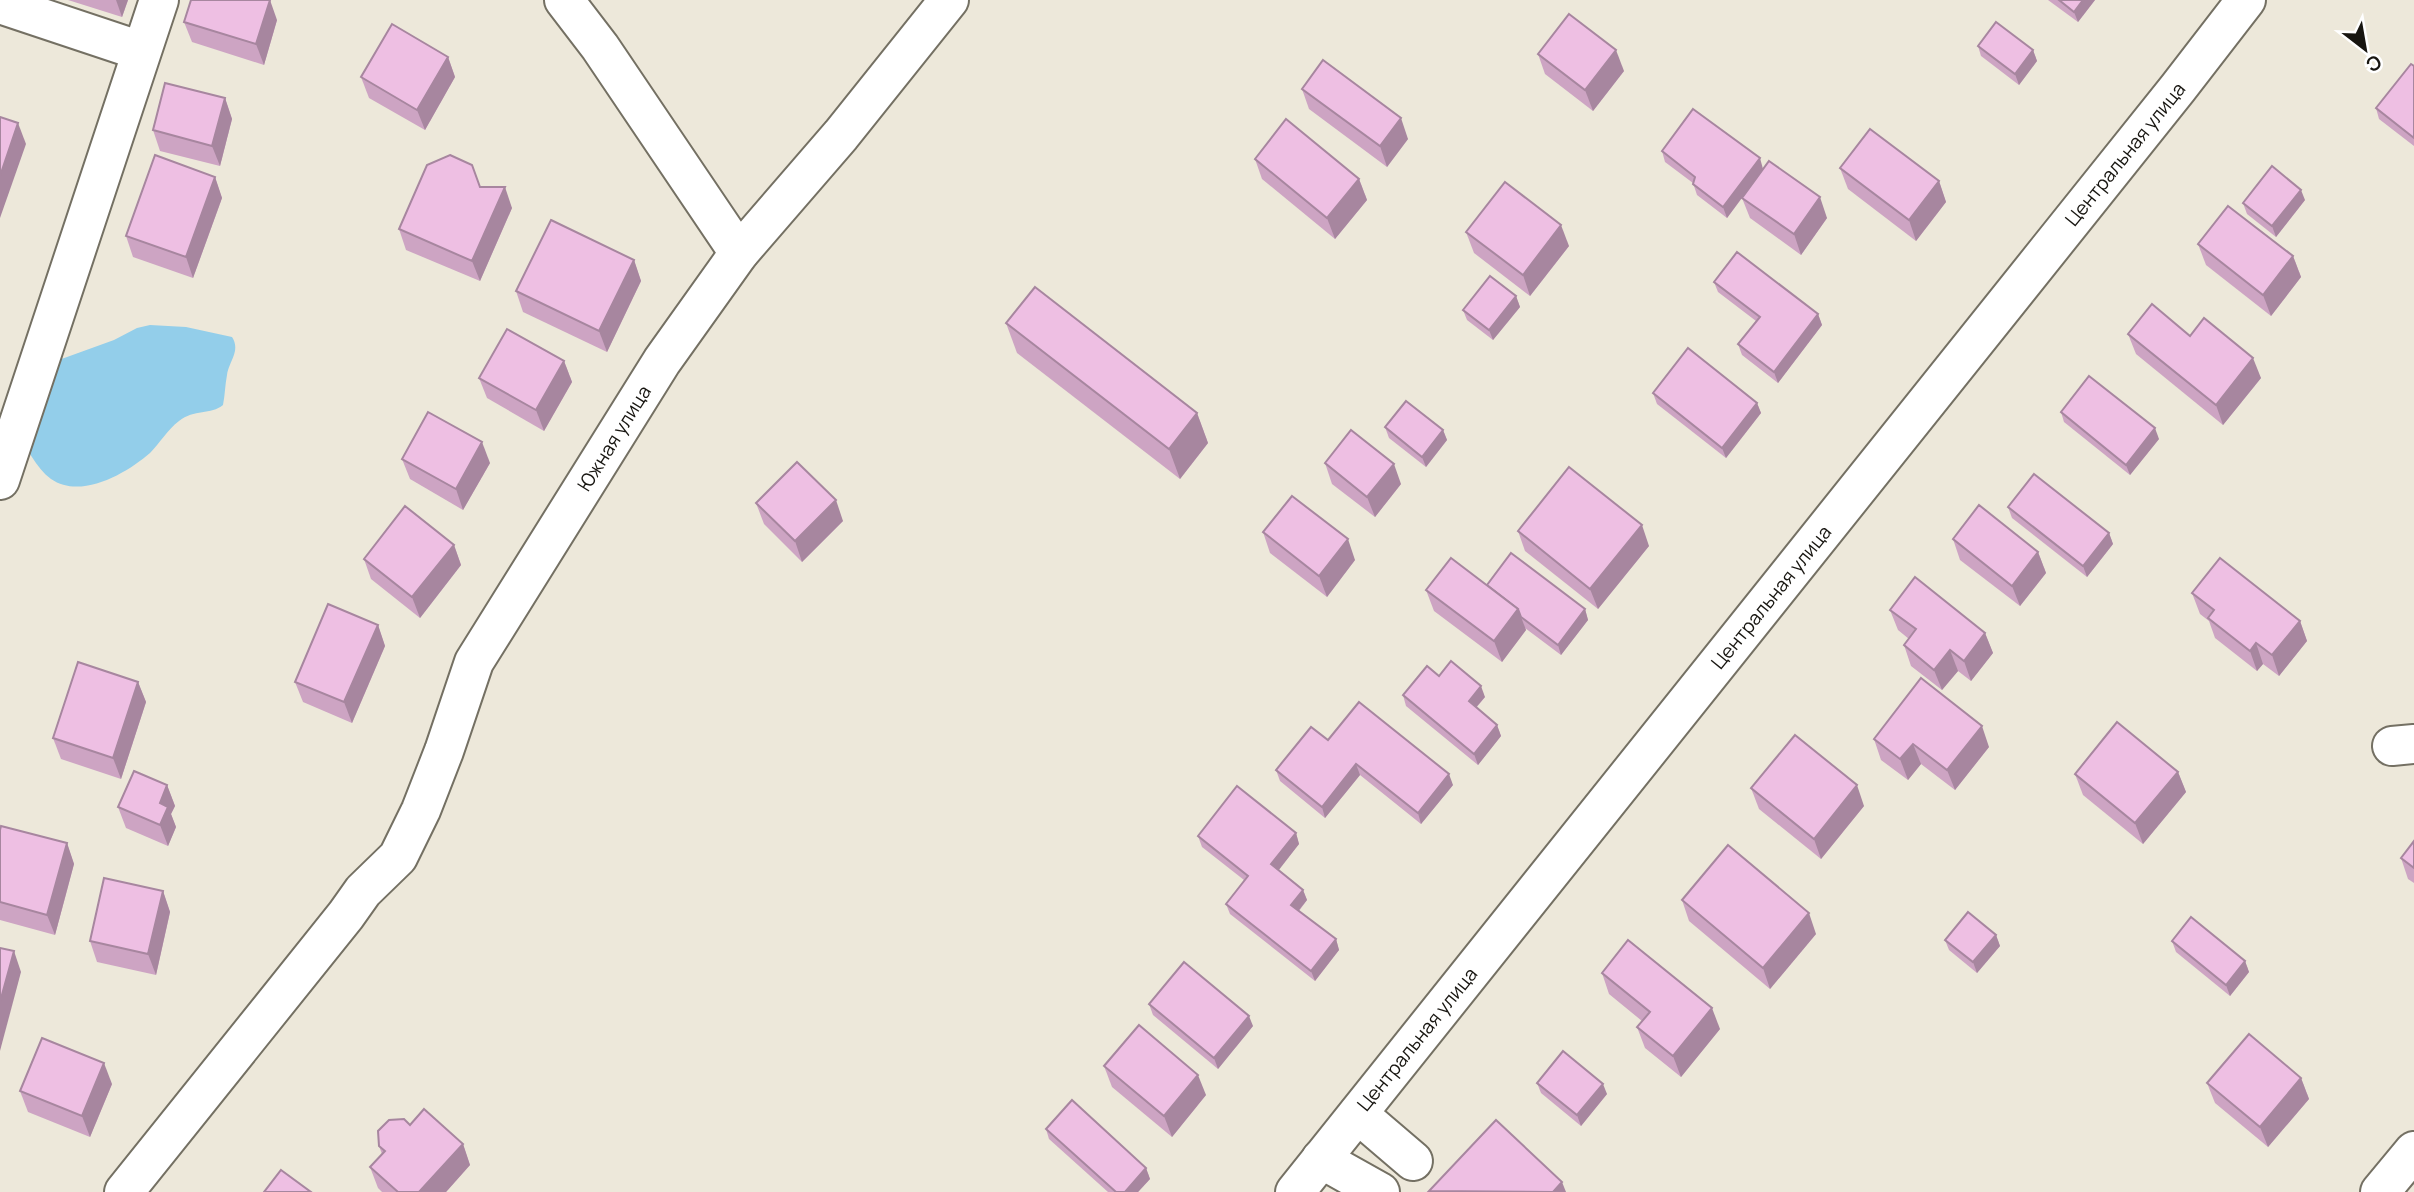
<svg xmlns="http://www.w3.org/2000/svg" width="2414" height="1192" viewBox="0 0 2414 1192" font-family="Manrope,sans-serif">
  <rect width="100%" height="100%" fill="#ede8da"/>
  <path fill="#93ceea" d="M150,325L186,327L232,337C241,351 229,361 227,375C225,385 225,395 223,405C211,415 194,409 179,421C167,430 160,443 150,453C127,473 81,500 51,479C36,468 26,446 16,431L56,361L114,340L137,328Z"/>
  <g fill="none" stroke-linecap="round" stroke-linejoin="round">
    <g stroke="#747063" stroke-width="42">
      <g id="minor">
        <polyline points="564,0 600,47 739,253"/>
        <polyline points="0,4 141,51"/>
        <polyline points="0,480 159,0"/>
        <polyline points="2392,746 2414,744"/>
        <polyline points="1358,1114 1413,1161"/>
        <polyline points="1321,1159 1380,1192"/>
        <polyline points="124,1192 346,915 363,891 398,857 421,810 444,751 474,662 662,361 739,253 841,135 949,0"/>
        <polyline points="2380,1192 2414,1151"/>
      </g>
    </g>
    <g stroke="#747063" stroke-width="42">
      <polyline id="major" points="1295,1192 2178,88 2246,0"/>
    </g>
    <use href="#minor" stroke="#fff" stroke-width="38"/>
    <use href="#major" stroke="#fff" stroke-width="38"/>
  </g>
  <g fill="#cda4c3">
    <polygon points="68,0 128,0 122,17"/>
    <polygon points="2048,0 2095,0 2078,22"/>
    <polygon points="277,20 264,65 192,42 184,22"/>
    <polygon points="1978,46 2033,50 2037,61 2019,85 1981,56"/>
    <polygon points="1538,54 1624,71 1593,111 1545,74"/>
    <polygon points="448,57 455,77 425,130 369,98 361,77"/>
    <polygon points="2414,66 2414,146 2379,119 2376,108"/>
    <polygon points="1302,89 1408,139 1387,167 1309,109"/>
    <polygon points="225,98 232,119 220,166 160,151 153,130"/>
    <polygon points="1662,151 1763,169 1827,218 1801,255 1750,218 1742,198 1727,218 1697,195 1693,183 1665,162"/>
    <polygon points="1255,159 1359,179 1367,200 1335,239 1262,179"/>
    <polygon points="1840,168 1939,181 1946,202 1916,241 1848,189"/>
    <polygon points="215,177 222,198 193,278 133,257 126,236"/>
    <polygon points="480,187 512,208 480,281 406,250 399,229"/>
    <polygon points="2305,200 2276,237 2247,214 2243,203"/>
    <polygon points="1466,232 1569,246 1530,296 1474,253"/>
    <polygon points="2198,244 2293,256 2301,277 2271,316 2206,265"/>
    <polygon points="634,260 641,281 607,352 523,312 516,291"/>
    <polygon points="1714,282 1818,314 1822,325 1778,383 1742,355 1738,344 1756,321 1718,292"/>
    <polygon points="1516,296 1520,307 1493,340 1467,320 1463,310"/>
    <polygon points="1006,323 1197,413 1208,443 1180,479 1017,353"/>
    <polygon points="2128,334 2190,336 2261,378 2223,425 2136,354"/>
    <polygon points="564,361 572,382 544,431 487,398 479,378"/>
    <polygon points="1653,393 1757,403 1761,413 1726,458 1657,404"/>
    <polygon points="2061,412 2159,439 2130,475 2064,422"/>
    <polygon points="1385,427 1443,430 1447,440 1426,467 1389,438"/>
    <polygon points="402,459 490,463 463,510 410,479"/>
    <polygon points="1325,463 1401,484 1375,517 1332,484"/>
    <polygon points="756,503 843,521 802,562 764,524"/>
    <polygon points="2008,507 2109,533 2113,544 2087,577 2012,518"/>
    <polygon points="1518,531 1649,546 1598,609 1525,551"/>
    <polygon points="1263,532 1355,560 1327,597 1270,553"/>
    <polygon points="1953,539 2038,552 2046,573 2020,606 1960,560"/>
    <polygon points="454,545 461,565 420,618 371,579 364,559"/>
    <polygon points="1487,585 1585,609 1588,620 1561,655 1525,628 1526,630 1502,662 1434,611 1426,590"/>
    <polygon points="2192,593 2300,621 2307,641 2279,676 2263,664 2257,671 2215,638 2209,621 2200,614"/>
    <polygon points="1890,610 1985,633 1993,653 1971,681 1958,671 1942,690 1911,666 1904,645 1909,639 1898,630"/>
    <polygon points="378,625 385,646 352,723 303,702 295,682"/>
    <polygon points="1439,676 1485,697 1476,708 1497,725 1501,736 1478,765 1406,706 1403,695"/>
    <polygon points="138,682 146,702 121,779 61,759 53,738"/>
    <polygon points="1874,739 1989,747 1955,790 1921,764 1908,780 1881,760"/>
    <polygon points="1328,740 1453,785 1421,824 1360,775 1325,818 1280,781 1276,770"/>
    <polygon points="2178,772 2186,792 2143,844 2083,795 2075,774"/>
    <polygon points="167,785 175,806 171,814 176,827 168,846 126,828 118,807"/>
    <polygon points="1751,788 1864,806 1821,859 1759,809"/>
    <polygon points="0,830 67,843 74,864 55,935 0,920"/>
    <polygon points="1296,833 1299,844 1278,870 1303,890 1307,900 1299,911 1336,939 1339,950 1315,981 1230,914 1226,904 1244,880 1202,847 1198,836"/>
    <polygon points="2414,841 2414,883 2408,879 2401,858"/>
    <polygon points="163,891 170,912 156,975 97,962 90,941"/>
    <polygon points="1682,900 1816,934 1770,989 1689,921"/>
    <polygon points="1996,935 2000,946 1977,973 1949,950 1945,940"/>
    <polygon points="2172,941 2245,961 2249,972 2230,996 2176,952"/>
    <polygon points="1602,973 1720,1029 1681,1077 1645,1048 1637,1027 1642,1021 1609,994"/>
    <polygon points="1149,1004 1253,1026 1218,1069 1153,1015"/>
    <polygon points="1104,1066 1206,1095 1172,1137 1112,1087"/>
    <polygon points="2301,1078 2309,1099 2268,1147 2215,1103 2207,1083"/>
    <polygon points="1537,1083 1607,1094 1581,1126 1541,1093"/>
    <polygon points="112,1084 90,1137 28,1112 20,1091"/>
    <polygon points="1046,1129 1146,1168 1150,1179 1138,1192 1108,1192 1049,1139"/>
    <polygon points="463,1144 470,1165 446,1192 382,1192 378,1188 370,1167 382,1154 379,1146"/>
  </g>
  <g fill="#a7869f">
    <polygon points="116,0 128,0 122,17"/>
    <polygon points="270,0 277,20 264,65 256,44"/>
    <polygon points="2083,0 2095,0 2078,22 2074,12"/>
    <polygon points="1616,50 1624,71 1593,111 1585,90"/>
    <polygon points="2033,50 2037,61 2019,85 2015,74"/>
    <polygon points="448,57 455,77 425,130 417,110"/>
    <polygon points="225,98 232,119 220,166 212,146"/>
    <polygon points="1401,118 1408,139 1387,167 1380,146"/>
    <polygon points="18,123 26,144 0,218 0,176"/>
    <polygon points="1760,158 1763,169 1727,218 1723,207"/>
    <polygon points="215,177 222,198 193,278 186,257"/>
    <polygon points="1359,179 1367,200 1335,239 1327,218"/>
    <polygon points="1939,181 1946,202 1916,241 1909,220"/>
    <polygon points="505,187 512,208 480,281 472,261"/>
    <polygon points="2301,190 2305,200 2276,237 2272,226"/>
    <polygon points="1820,197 1827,218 1801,255 1794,234"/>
    <polygon points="1561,225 1569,246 1530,296 1523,275"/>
    <polygon points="2293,256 2301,277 2271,316 2263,295"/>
    <polygon points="634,260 641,281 607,352 599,331"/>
    <polygon points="1516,296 1520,307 1493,340 1489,330"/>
    <polygon points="1818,314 1822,325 1778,383 1774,372"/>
    <polygon points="2253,358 2261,378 2223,425 2216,405"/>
    <polygon points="564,361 572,382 544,431 536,410"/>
    <polygon points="1757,403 1761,413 1726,458 1722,448"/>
    <polygon points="1197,413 1208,443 1180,479 1169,449"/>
    <polygon points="2155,428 2159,439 2130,475 2126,465"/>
    <polygon points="1443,430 1447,440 1426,467 1422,457"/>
    <polygon points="482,442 490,463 463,510 456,489"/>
    <polygon points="1394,464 1401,484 1375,517 1367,497"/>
    <polygon points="836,500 843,521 802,562 795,541"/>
    <polygon points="1642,525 1649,546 1598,609 1590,589"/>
    <polygon points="2109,533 2113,544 2087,577 2083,566"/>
    <polygon points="1348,539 1355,560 1327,597 1319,576"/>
    <polygon points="454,545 461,565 420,618 412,597"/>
    <polygon points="2038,552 2046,573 2020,606 2012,586"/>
    <polygon points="1518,609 1526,630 1502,662 1494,641"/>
    <polygon points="1585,609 1588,620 1561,655 1558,645"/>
    <polygon points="2300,621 2307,641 2279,676 2272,655"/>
    <polygon points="378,625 385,646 352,723 344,702"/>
    <polygon points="1985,633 1993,653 1971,681 1964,661"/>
    <polygon points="2256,643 2263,664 2257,671 2250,651"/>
    <polygon points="1950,650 1958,671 1942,690 1934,670"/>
    <polygon points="138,682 146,702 121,779 113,758"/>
    <polygon points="1481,686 1485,697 1472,712 1469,701"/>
    <polygon points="1497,725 1501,736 1478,765 1474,754"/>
    <polygon points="1982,726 1989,747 1955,790 1947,770"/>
    <polygon points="1913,744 1921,764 1908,780 1900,759"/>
    <polygon points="1356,764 1360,775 1325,818 1322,807"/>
    <polygon points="2178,772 2186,792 2143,844 2135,823"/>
    <polygon points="1449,774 1453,785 1421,824 1418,813"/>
    <polygon points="167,785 175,806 171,814 176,827 168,846 160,825 160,803"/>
    <polygon points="1857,785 1864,806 1821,859 1814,839"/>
    <polygon points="1296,833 1299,844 1275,875 1271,864"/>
    <polygon points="67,843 74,864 55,935 47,915"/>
    <polygon points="1303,890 1307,900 1295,915 1291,905"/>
    <polygon points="163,891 170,912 156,975 148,954"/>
    <polygon points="1809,913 1816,934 1770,989 1763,968"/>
    <polygon points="1996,935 2000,946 1977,973 1973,962"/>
    <polygon points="1336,939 1339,950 1315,981 1311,971"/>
    <polygon points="14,951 21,972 0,1051 0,1002"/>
    <polygon points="2245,961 2249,972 2230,996 2226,985"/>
    <polygon points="1712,1008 1720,1029 1681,1077 1673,1056"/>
    <polygon points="1249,1016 1253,1026 1218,1069 1214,1058"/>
    <polygon points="104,1063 112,1084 90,1137 82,1116"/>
    <polygon points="1198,1075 1206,1095 1172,1137 1164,1116"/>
    <polygon points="2301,1078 2309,1099 2268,1147 2260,1127"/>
    <polygon points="1603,1084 1607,1094 1581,1126 1577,1115"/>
    <polygon points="463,1144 470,1165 446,1192 419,1192"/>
    <polygon points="1146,1168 1150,1179 1138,1192 1125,1192"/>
    <polygon points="1562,1182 1566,1192 1553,1192"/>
  </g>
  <g fill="#eebfe3" stroke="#a7869f" stroke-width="2">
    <polygon points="191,0 270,0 256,44 184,22"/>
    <polygon points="2059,0 2083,0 2074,12"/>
    <polygon points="1569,14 1616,50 1585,90 1538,54"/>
    <polygon points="1996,22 2033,50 2015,74 1978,46"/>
    <polygon points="392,24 448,57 417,110 361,77"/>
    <polygon points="1323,60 1401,118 1380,146 1302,89"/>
    <polygon points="2411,64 2414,66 2414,138 2376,108"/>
    <polygon points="165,83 225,98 212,146 153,130"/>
    <polygon points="1693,109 1760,158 1723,207 1693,184 1695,177 1662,151"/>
    <polygon points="0,117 18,123 0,176"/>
    <polygon points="1286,119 1359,179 1327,218 1255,159"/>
    <polygon points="1870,129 1939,181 1909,220 1840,168"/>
    <polygon points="155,155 215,177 186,257 126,236"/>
    <polygon points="450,155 472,165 480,187 505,187 472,261 399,229 427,165"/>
    <polygon points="1769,161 1820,197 1794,234 1742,198"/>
    <polygon points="2272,166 2301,190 2272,226 2243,203"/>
    <polygon points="1505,182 1561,225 1523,275 1466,232"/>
    <polygon points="2228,206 2293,256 2263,295 2198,244"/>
    <polygon points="551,220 634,260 599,331 516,291"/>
    <polygon points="1737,252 1818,314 1774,372 1738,344 1760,317 1714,282"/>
    <polygon points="1490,276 1516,296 1489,330 1463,310"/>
    <polygon points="1035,287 1197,413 1169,449 1006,323"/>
    <polygon points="2152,304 2190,336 2204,318 2253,358 2216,405 2128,334"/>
    <polygon points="507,329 564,361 536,410 479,378"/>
    <polygon points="1688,348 1757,403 1722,448 1653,393"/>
    <polygon points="2089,376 2155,428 2126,465 2061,412"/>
    <polygon points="1406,401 1443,430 1422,457 1385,427"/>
    <polygon points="428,412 482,442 456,489 402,459"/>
    <polygon points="1351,430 1394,464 1367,497 1325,463"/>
    <polygon points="797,462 836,500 795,541 756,503"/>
    <polygon points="1569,467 1642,525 1590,589 1518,531"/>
    <polygon points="2034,474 2109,533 2083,566 2008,507"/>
    <polygon points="1292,496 1348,539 1319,576 1263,532"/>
    <polygon points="1979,505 2038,552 2012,586 1953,539"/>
    <polygon points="405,506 454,545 412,597 364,559"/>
    <polygon points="1511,553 1585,609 1558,645 1521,617 1518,609 1487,585"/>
    <polygon points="1451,558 1518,609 1494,641 1426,590"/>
    <polygon points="2220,558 2300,621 2272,655 2256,643 2250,651 2208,618 2214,610 2192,593"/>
    <polygon points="1915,577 1985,633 1964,661 1950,650 1934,670 1904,645 1916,629 1890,610"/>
    <polygon points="328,604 378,625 344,702 295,682"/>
    <polygon points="1451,661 1481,686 1469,701 1497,725 1474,754 1403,695 1427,666 1439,676"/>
    <polygon points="78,662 138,682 113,758 53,738"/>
    <polygon points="1921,678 1982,726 1947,770 1913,744 1900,759 1874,739"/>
    <polygon points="1359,702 1449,774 1418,813 1356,764 1322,807 1276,770 1311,727 1328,740"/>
    <polygon points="2117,722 2178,772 2135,823 2075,774"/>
    <polygon points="1795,735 1857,785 1814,839 1751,788"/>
    <polygon points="134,771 167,785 160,803 168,807 160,825 118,807"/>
    <polygon points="1237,786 1296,833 1271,864 1303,890 1291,905 1336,939 1311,971 1226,904 1248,876 1198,836"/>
    <polygon points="1,826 67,843 47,915 0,902 0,830"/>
    <polygon points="2414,841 2414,868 2401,858"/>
    <polygon points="1728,845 1809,913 1763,968 1682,900"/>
    <polygon points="104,878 163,891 148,954 90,941"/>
    <polygon points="1968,912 1996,935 1973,962 1945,940"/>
    <polygon points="2191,917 2245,961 2226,985 2172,941"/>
    <polygon points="1628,940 1712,1008 1673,1056 1637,1027 1650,1012 1602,973"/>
    <polygon points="0,948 14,951 0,1002"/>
    <polygon points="1184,962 1249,1016 1214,1058 1149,1004"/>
    <polygon points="1139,1025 1198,1075 1164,1116 1104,1066"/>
    <polygon points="2249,1034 2301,1078 2260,1127 2207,1083"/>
    <polygon points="42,1038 104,1063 82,1116 20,1091"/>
    <polygon points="1563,1051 1603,1084 1577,1115 1537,1083"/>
    <polygon points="1072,1100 1146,1168 1125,1192 1116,1192 1046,1129"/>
    <polygon points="424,1109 463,1144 419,1192 398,1192 370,1167 385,1151 379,1146 378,1131 389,1120 404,1119 410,1125"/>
    <polygon points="1496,1120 1562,1182 1553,1192 1429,1191"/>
    <polygon points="281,1170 311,1192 264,1192"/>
  </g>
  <g text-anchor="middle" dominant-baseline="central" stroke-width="5" stroke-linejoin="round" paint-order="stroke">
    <g font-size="19" fill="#171510" stroke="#fff">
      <text transform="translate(2125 154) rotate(-51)">Центральная улица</text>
      <text transform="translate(614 438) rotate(-58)">Южная улица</text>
      <text transform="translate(1771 597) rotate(-51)">Центральная улица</text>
      <text transform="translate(1417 1039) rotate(-51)">Центральная улица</text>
    </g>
  </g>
  <g transform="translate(2365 49) rotate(149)" stroke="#ffffff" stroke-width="5" paint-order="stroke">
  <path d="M0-5L12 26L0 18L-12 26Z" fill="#171510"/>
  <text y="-10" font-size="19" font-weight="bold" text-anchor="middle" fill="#171510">С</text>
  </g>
</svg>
